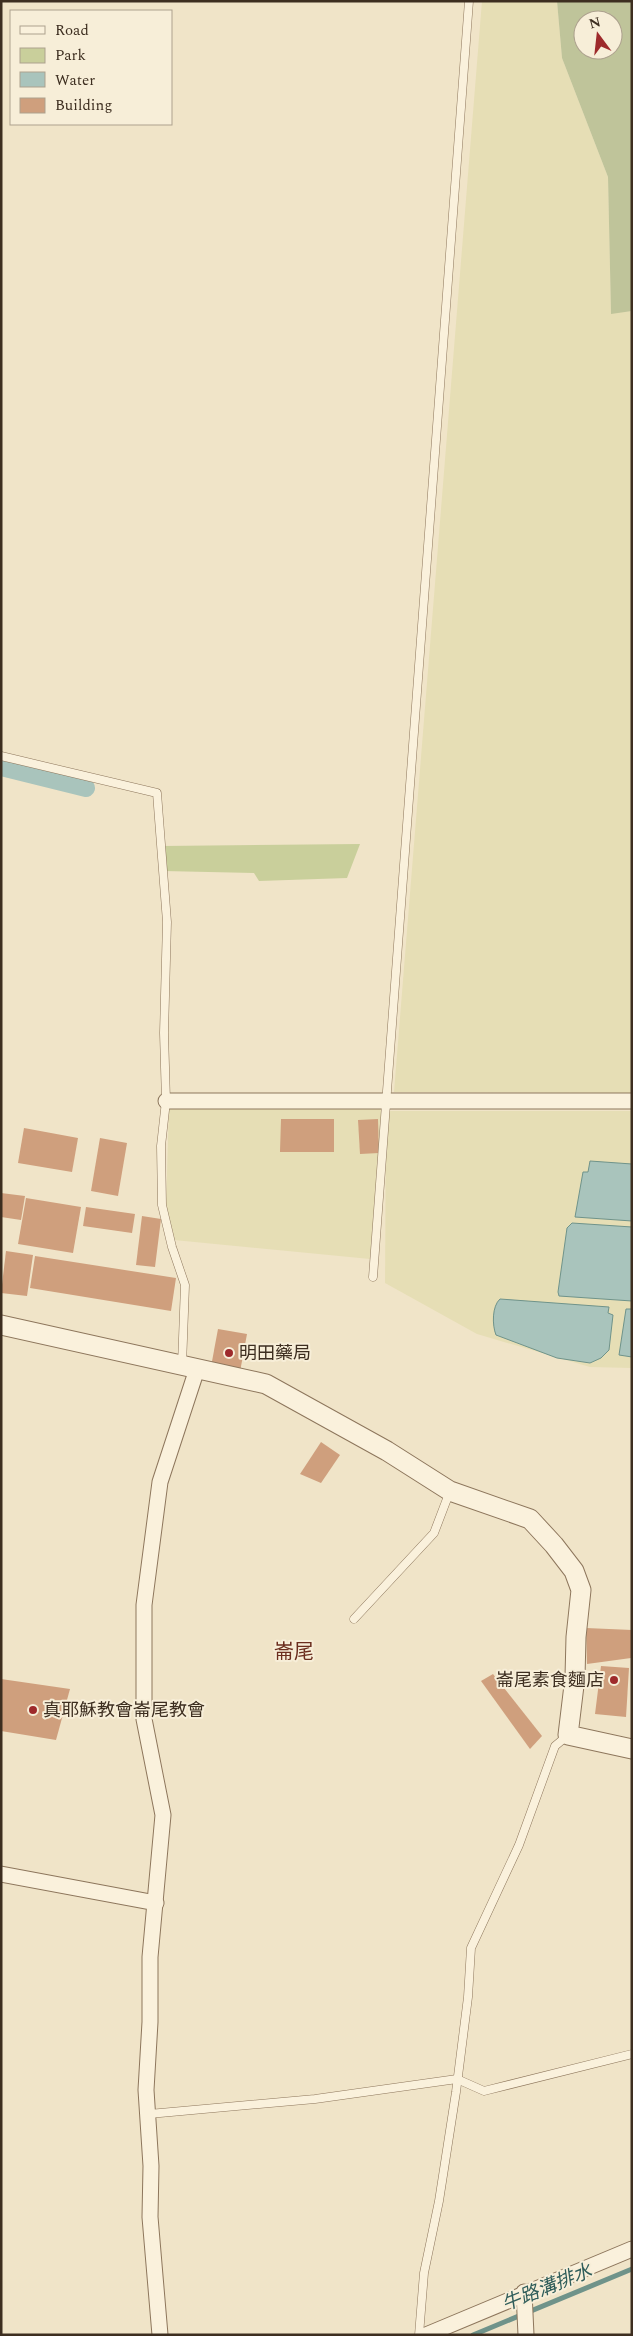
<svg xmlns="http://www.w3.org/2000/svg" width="633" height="2336" viewBox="0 0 633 2336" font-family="Spectral,'Noto Sans TC',serif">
  <rect width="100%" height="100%" fill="#f0e4c8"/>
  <g fill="#e6deb5">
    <polygon points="482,1 557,1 562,58 608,177 611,313 632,311 632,1093 394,1092"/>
    <polygon points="383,1104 370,1259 174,1240 166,1206 169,1105"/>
    <polygon points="386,1111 632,1111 632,1368 590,1367 477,1334 385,1283"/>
  </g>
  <polygon fill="#c9cf9b" points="360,844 347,878 259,881 254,873 163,871 162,846"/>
  <path fill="#bfc49a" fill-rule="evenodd" d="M557,1H632V311L611,314L608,177L562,58ZM583,20H613V50H583Z"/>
  <g fill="#a9c4bc" stroke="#6f938a">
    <polygon points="590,1161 632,1164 632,1221 575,1217 583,1172 588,1172"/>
    <polygon points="572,1223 632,1227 632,1301 559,1296 558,1292 567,1228"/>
    <path d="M500,1299L609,1307L608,1313L613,1315L609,1350L601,1358L590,1363L557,1358L496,1335C492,1325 492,1306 500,1299Z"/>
    <polygon points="626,1309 632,1309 632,1357 619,1355"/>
  </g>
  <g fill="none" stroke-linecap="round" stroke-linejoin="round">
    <polyline stroke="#6f938a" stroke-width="5" points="473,2335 632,2269"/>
    <polyline stroke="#a9c4bc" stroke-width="18" points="1,767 86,788"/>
  </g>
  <g fill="#cf9f7d">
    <polygon points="281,1119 334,1119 334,1152 280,1152"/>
    <polygon points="378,1119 379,1153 360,1154 358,1120"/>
    <polygon points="24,1128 78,1138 72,1172 18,1163"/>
    <polygon points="100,1138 127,1143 118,1196 91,1191"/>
    <polygon points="1,1193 25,1196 21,1220 1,1217"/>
    <polygon points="26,1198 81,1207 73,1253 18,1244"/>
    <polygon points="86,1207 135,1214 132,1233 83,1226"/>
    <polygon points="142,1216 161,1219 155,1267 136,1265"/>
    <polygon points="6,1251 33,1255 27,1296 1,1293"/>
    <polygon points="35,1256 176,1278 171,1311 30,1288"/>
    <polygon points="218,1329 247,1334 239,1377 210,1372"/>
    <polygon points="321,1442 340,1455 321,1483 300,1474"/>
    <polygon points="586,1628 632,1630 631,1658 587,1664"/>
    <polygon points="601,1666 629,1668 626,1717 595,1714"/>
    <polygon points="493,1674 542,1736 530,1749 481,1681"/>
    <polygon points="1,1679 70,1689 56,1740 1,1731"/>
  </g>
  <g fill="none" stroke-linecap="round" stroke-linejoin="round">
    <g stroke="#8d765c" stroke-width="9">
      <g id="service">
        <polyline points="1,756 157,793 167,922 164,1033 166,1101 161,1146 162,1205 172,1247 185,1285 182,1365"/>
        <polyline points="373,1277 469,1"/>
        <polyline points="354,1619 434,1533 450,1491"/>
        <polyline points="149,2114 315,2099 457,2079 484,2091 632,2054"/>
        <polyline points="419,2335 424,2273 439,2201 456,2092 468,1997 471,1948 519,1845 555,1746 567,1736"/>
      </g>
    </g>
    <g stroke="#8d765c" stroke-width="17">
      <g id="minor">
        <polyline points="166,1101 632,1101"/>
        <polyline points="1,1874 156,1903"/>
        <polyline points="524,2292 526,2335"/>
        <polyline points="160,2335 150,2217 151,2166 146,2090 150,2022 150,1957 163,1815 144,1719 144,1605 160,1482 197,1369"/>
        <polyline points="426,2335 632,2249"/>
      </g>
    </g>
    <g stroke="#8d765c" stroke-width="21">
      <polyline id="tertiary" points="1,1325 266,1384 387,1451 450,1491 530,1519 554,1545 574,1571 581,1590 576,1637 575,1677 568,1735 632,1749"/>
    </g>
    <use href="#service" stroke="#faf1dc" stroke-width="8"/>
    <use href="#minor" stroke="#faf1dc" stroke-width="15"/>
    <use href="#tertiary" stroke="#faf1dc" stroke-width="19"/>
  </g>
  <g fill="#9e2a2b" stroke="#f7eed8" stroke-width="2">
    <circle cx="229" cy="1353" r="5"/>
    <circle cx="614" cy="1680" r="5"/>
    <circle cx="33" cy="1710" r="5"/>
  </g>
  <g text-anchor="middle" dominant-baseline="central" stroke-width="4" stroke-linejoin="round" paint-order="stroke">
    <g font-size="18" fill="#3d2e20" stroke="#f7eed8" text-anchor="start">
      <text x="239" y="1353">明田藥局</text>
      <text x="604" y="1680" text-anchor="end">崙尾素食麵店</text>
      <text x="43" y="1710">真耶穌教會崙尾教會</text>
    </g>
    <g font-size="19" font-style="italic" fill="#2f5d5a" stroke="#f7eed8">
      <text transform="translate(547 2288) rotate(-22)">牛路溝排水</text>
    </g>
    <g font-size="20" fill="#6b2e1e" stroke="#f7eed8">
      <text x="294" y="1652">崙尾</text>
    </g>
  </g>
  <rect width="633" height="2336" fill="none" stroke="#3d2e20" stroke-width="5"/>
  <rect x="10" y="10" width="162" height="115" fill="#f7eed8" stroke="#ada18e"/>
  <rect x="20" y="26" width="25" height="8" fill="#faf1dc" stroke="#ada18e"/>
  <text x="55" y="35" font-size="15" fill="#3d2e20">Road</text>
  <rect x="20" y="48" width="25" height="15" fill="#c9cf9b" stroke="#ada18e"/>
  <text x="55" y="60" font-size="15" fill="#3d2e20">Park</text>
  <rect x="20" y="72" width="25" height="15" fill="#a9c4bc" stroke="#ada18e"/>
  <text x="55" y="85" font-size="15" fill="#3d2e20">Water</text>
  <rect x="20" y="98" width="25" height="15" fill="#cf9f7d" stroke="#ada18e"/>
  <text x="55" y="110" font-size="15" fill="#3d2e20">Building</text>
  <g transform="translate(598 35) rotate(345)"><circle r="24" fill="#f7eed8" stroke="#ada18e"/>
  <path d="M0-4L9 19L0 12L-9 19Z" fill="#9e2a2b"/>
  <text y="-8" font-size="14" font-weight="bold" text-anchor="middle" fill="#3d2e20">N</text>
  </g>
</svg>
